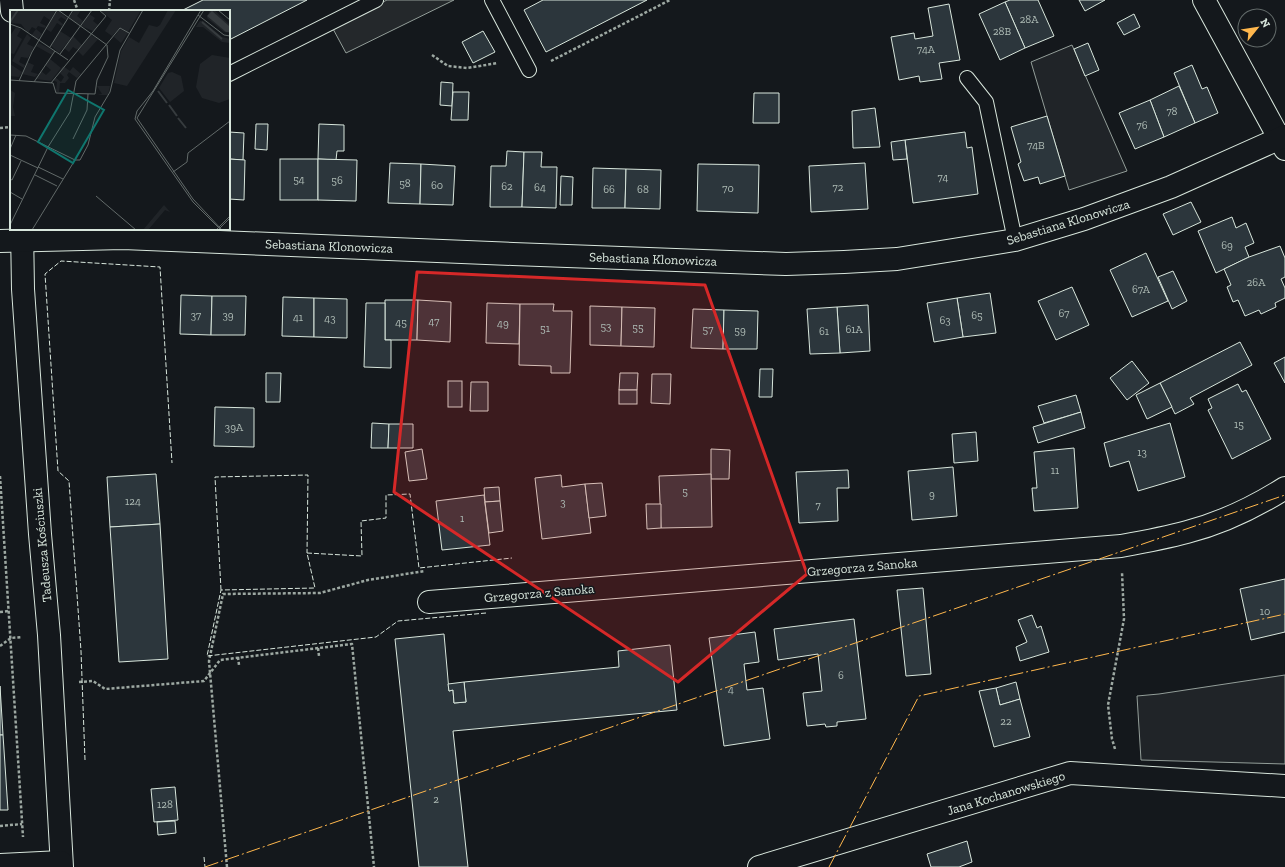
<svg xmlns="http://www.w3.org/2000/svg" width="1285" height="867" viewBox="0 0 1285 867" font-family="'Zilla Slab',serif">
  <rect width="100%" height="100%" fill="#14181c"/>
  <g fill="#202428" stroke="#939e99">
    <polygon points="1072,45 1127,171 1069,190 1031,62"/>
    <polygon points="1285,675 1285,764 1141,760 1137,696 1159,694"/>
  </g>
  <polygon fill="#24282b" stroke="#939e99" points="387,0 454,0 346,53 332,27"/>
  <g fill="#2c363c" stroke="#d8e6dc">
    <polygon points="203,0 307,0 229,40 229,11 181,11"/>
    <polygon points="543,0 647,0 546,52 524,10"/>
    <polygon points="1010,0 1038,0 1054,36 1025,48 1005,2"/>
    <polygon points="1079,0 1105,0 1085,11"/>
    <polygon points="1005,2 1025,48 1000,60 979,14"/>
    <polygon points="949,4 960,60 939,63 942,79 920,82 919,76 899,80 891,37 914,33 915,39 933,36 928,8"/>
    <polygon points="1134,14 1140,27 1124,35 1117,23"/>
    <polygon points="483,31 495,52 473,63 462,42"/>
    <polygon points="1088,43 1099,70 1085,76 1074,49"/>
    <polygon points="1192,65 1202,89 1207,87 1218,113 1195,123 1174,73"/>
    <polygon points="441,82 453,83 452,106 440,105"/>
    <polygon points="1179,86 1195,123 1164,137 1150,100"/>
    <polygon points="453,92 469,92 468,120 451,120"/>
    <polygon points="754,93 779,93 779,123 753,123"/>
    <polygon points="1150,100 1164,137 1135,149 1119,113"/>
    <polygon points="875,108 880,147 853,148 852,111"/>
    <polygon points="1047,116 1065,176 1040,184 1038,177 1024,181 1018,164 1021,162 1011,127"/>
    <polygon points="256,124 268,124 267,150 255,149"/>
    <polygon points="319,124 344,125 344,151 337,151 336,160 318,159"/>
    <polygon points="229,132 244,133 243,160 229,159"/>
    <polygon points="965,132 967,148 972,147 978,194 913,203 905,140"/>
    <polygon points="905,140 907,159 893,160 891,142"/>
    <polygon points="507,151 524,152 522,207 490,207 491,166 506,166"/>
    <polygon points="524,152 542,152 541,167 557,167 556,208 522,207"/>
    <polygon points="229,159 245,160 244,200 229,199"/>
    <rect x="280" y="159" width="38" height="41"/>
    <polygon points="318,159 357,160 356,201 318,200"/>
    <polygon points="390,163 421,164 420,204 388,203"/>
    <polygon points="865,163 868,209 811,212 809,166"/>
    <polygon points="421,164 455,166 453,205 420,204"/>
    <polygon points="698,164 759,165 758,213 697,211"/>
    <polygon points="593,168 626,169 625,208 592,208"/>
    <polygon points="626,169 661,170 660,209 625,208"/>
    <polygon points="561,176 573,177 572,205 560,205"/>
    <polygon points="1191,202 1201,222 1173,235 1163,214"/>
    <polygon points="1232,217 1236,228 1246,223 1254,243 1245,247 1249,257 1216,273 1198,231"/>
    <polygon points="1280,246 1285,258 1285,277 1281,279 1285,288 1285,298 1275,303 1276,307 1261,314 1259,310 1245,316 1238,300 1233,302 1227,287 1231,285 1224,269 1249,257"/>
    <polygon points="1146,253 1168,301 1132,317 1110,270"/>
    <polygon points="1173,271 1187,301 1172,309 1158,277"/>
    <polygon points="1072,287 1089,325 1056,340 1038,301"/>
    <polygon points="990,293 996,333 963,337 957,298"/>
    <polygon points="181,295 212,296 211,335 180,334"/>
    <polygon points="212,296 246,296 245,335 211,335"/>
    <polygon points="283,297 314,298 314,337 282,336"/>
    <polygon points="314,298 347,299 347,338 314,337"/>
    <polygon points="957,298 963,337 934,342 927,303"/>
    <polygon points="385,300 418,300 417,340 385,340"/>
    <polygon points="418,300 451,302 450,342 417,340"/>
    <polygon points="366,303 385,303 385,340 391,340 391,368 364,367"/>
    <polygon points="487,303 520,304 519,344 486,343"/>
    <polygon points="520,304 554,304 553,311 572,311 570,373 551,373 551,366 519,365"/>
    <polygon points="868,305 870,351 840,353 837,307"/>
    <polygon points="590,306 622,307 621,346 590,345"/>
    <polygon points="622,307 655,308 654,347 621,346"/>
    <polygon points="837,307 840,353 810,354 807,309"/>
    <polygon points="693,309 724,310 723,349 691,348"/>
    <polygon points="724,310 758,311 757,349 723,349"/>
    <polygon points="1240,342 1252,365 1190,398 1194,404 1175,414 1160,383"/>
    <polygon points="1285,357 1285,383 1274,363"/>
    <polygon points="1132,361 1149,383 1127,400 1110,378"/>
    <polygon points="760,369 773,369 772,397 759,397"/>
    <polygon points="266,373 281,373 280,402 266,402"/>
    <polygon points="620,373 638,373 637,390 619,390"/>
    <polygon points="652,374 671,374 670,404 651,403"/>
    <rect x="448" y="381" width="14" height="26"/>
    <polygon points="471,382 488,382 488,411 470,411"/>
    <polygon points="1160,383 1172,407 1147,419 1136,395"/>
    <polygon points="1238,384 1242,392 1246,390 1271,439 1232,459 1208,410 1212,408 1208,399"/>
    <rect x="619" y="390" width="18" height="14"/>
    <polygon points="1076,395 1081,412 1044,423 1038,406"/>
    <polygon points="215,407 254,408 254,447 214,446"/>
    <polygon points="1081,412 1085,428 1038,443 1033,427"/>
    <polygon points="372,423 389,424 388,448 371,448"/>
    <polygon points="1170,423 1185,477 1138,491 1129,461 1110,467 1104,443"/>
    <polygon points="389,424 413,424 413,448 388,448"/>
    <polygon points="976,432 978,461 954,463 952,434"/>
    <polygon points="1074,448 1078,508 1034,511 1032,488 1037,488 1034,452"/>
    <polygon points="422,449 427,479 409,481 405,452"/>
    <polygon points="711,449 730,450 729,479 711,479"/>
    <polygon points="953,467 957,516 912,520 908,471"/>
    <polygon points="848,470 849,488 837,488 838,521 799,523 796,472"/>
    <polygon points="156,474 160,524 110,527 107,477"/>
    <polygon points="711,474 712,527 661,528 659,476"/>
    <polygon points="561,475 562,487 585,484 591,533 542,539 535,478"/>
    <polygon points="602,483 606,516 589,518 585,484"/>
    <polygon points="499,487 500,501 485,502 484,488"/>
    <polygon points="484,495 490,545 442,550 436,501"/>
    <polygon points="500,501 503,531 489,533 485,502"/>
    <polygon points="646,504 661,504 661,528 647,529"/>
    <polygon points="160,524 168,659 119,662 110,527"/>
    <polygon points="1285,579 1285,632 1251,640 1240,589"/>
    <polygon points="923,588 931,674 906,676 897,590"/>
    <polygon points="1032,615 1037,628 1041,626 1049,652 1020,661 1016,647 1027,642 1018,620"/>
    <polygon points="854,619 866,719 837,722 837,726 826,727 825,724 807,726 803,693 822,691 818,654 778,660 774,629"/>
    <polygon points="755,632 759,662 744,664 747,690 763,688 770,739 724,746 709,638"/>
    <polygon points="444,634 449,691 453,690 454,703 466,702 464,682 619,667 618,651 670,645 677,710 453,731 468,867 419,867 395,639"/>
    <polygon points="464,682 466,702 454,703 453,690 449,691 448,684"/>
    <polygon points="1016,682 1020,699 1000,705 996,688"/>
    <polygon points="0,686 3,735 0,735"/>
    <polygon points="996,688 1000,705 1020,699 1030,737 994,747 979,691"/>
    <polygon points="0,735 3,735 8,810 0,810"/>
    <polygon points="175,787 178,820 154,822 151,789"/>
    <polygon points="175,821 176,833 158,835 157,822"/>
    <polygon points="967,841 972,862 959,867 931,867 927,854"/>
  </g>
  <g fill="none" stroke-linecap="round" stroke-linejoin="round">
    <g stroke="#d8e6dc" stroke-width="16">
      <g id="lane">
        <polyline points="492,0 529,70"/>
        <polyline points="229,74 376,0"/>
        <polyline points="967,78 986,102 1015,240"/>
      </g>
    </g>
    <g stroke="#d8e6dc" stroke-width="24">
      <g id="street">
        <polyline points="11,0 12,11"/>
        <polyline points="1204,0 1285,149"/>
        <polyline points="22,229 23,289 40,534 49,635 62,867"/>
        <polyline points="0,241 123,238 513,254 786,264 844,262 897,259 1015,240 1084,219 1171,187 1285,136"/>
        <path d="M429,602L1121,546C1143,542 1165,538 1187,532C1222,523 1255,507 1285,488"/>
        <polyline points="0,865 61,862"/>
        <polyline points="759,867 1070,773 1285,786"/>
      </g>
    </g>
    <g stroke="#9da8a2" stroke-width="2.5" stroke-dasharray="3 2" stroke-linecap="butt">
      <polyline points="74,0 78,11"/>
      <polyline points="109,11 110,0"/>
      <polyline points="432,55 448,66 467,68 498,63"/>
      <polyline points="551,61 670,0"/>
      <polyline points="0,128 11,127"/>
      <polyline points="0,476 23,837"/>
      <polyline points="0,612 9,611"/>
      <polyline points="0,646 11,638 22,637"/>
      <polyline points="318,648 319,656"/>
      <polyline points="238,657 239,665"/>
      <polyline points="79,682 93,681 105,689 204,681 220,660 352,644 374,867"/>
      <polyline points="1115,749 1112,739 1108,705 1124,619 1122,572"/>
      <polyline points="0,826 22,824"/>
      <polyline points="227,867 209,661 223,594 320,593 368,580 425,571"/>
    </g>
    <use href="#lane" stroke="#14181c" stroke-width="14"/>
    <use href="#street" stroke="#14181c" stroke-width="22"/>
    <g stroke="#d8e6dc" stroke-width="1" stroke-dasharray="5 2" stroke-linecap="butt">
      <polyline points="221,590 215,477 308,475 307,553"/>
      <polyline points="486,613 398,621 376,637 207,656 221,590 315,588 307,553 362,556 361,521 386,518 386,495 410,494 419,568 512,558"/>
      <polyline points="85,760 81,651 69,481 58,471 45,274 61,261 160,267 172,463"/>
      <polyline points="204,857 205,867"/>
    </g>
    <g stroke="#ffb74d" stroke-width="1" stroke-dasharray="14 3 2 3" stroke-linecap="butt">
      <polyline points="205,867 1285,495"/>
      <polyline points="829,867 919,696 1285,614"/>
    </g>
  </g>
  <path fill="#d62828" fill-opacity="0.2" stroke="#d62828" stroke-width="3" stroke-linejoin="round" d="M417,272L705,285L807,574L678,682L394,492Z"/>
  <g text-anchor="middle" dominant-baseline="central" stroke-width="3" stroke-linejoin="round" paint-order="stroke">
    <g font-size="11" fill="#adbab4">
      <text x="1029" y="19">28A</text>
      <text x="1002" y="31">28B</text>
      <text x="926" y="49">74A</text>
      <text x="1172" y="111">78</text>
      <text x="1142" y="125">76</text>
      <text x="1036" y="145">74B</text>
      <text x="943" y="177">74</text>
      <text x="299" y="179">54</text>
      <text x="337" y="180">56</text>
      <text x="405" y="183">58</text>
      <text x="437" y="185">60</text>
      <text x="507" y="186">62</text>
      <text x="540" y="187">64</text>
      <text x="838" y="187">72</text>
      <text x="728" y="188">70</text>
      <text x="609" y="189">66</text>
      <text x="643" y="189">68</text>
      <text x="1227" y="245">69</text>
      <text x="1256" y="282">26A</text>
      <text x="1141" y="289">67A</text>
      <text x="1064" y="313">67</text>
      <text x="196" y="315">37</text>
      <text x="228" y="315">39</text>
      <text x="977" y="315">65</text>
      <text x="298" y="317">41</text>
      <text x="330" y="318">43</text>
      <text x="945" y="320">63</text>
      <text x="434" y="321">47</text>
      <text x="401" y="322">45</text>
      <text x="503" y="323">49</text>
      <text x="606" y="326">53</text>
      <text x="638" y="327">55</text>
      <text x="545" y="328">51</text>
      <text x="708" y="329">57</text>
      <text x="854" y="329">61A</text>
      <text x="740" y="330">59</text>
      <text x="824" y="331">61</text>
      <text x="1239" y="424">15</text>
      <text x="234" y="427">39A</text>
      <text x="1142" y="452">13</text>
      <text x="1055" y="470">11</text>
      <text x="685" y="491">5</text>
      <text x="932" y="494">9</text>
      <text x="133" y="501">124</text>
      <text x="563" y="502">3</text>
      <text x="818" y="505">7</text>
      <text x="462" y="518">1</text>
      <text x="1265" y="611">10</text>
      <text x="841" y="675">6</text>
      <text x="731" y="689">4</text>
      <text x="1006" y="721">22</text>
      <text x="436" y="799">2</text>
      <text x="165" y="804">128</text>
    </g>
    <g font-size="13" fill="#d8e6dc" stroke="#14181c">
      <text transform="translate(1068 222) rotate(-17)">Sebastiana Klonowicza</text>
      <text transform="translate(329 246) rotate(2)">Sebastiana Klonowicza</text>
      <text transform="translate(653 259) rotate(2)">Sebastiana Klonowicza</text>
      <text transform="translate(42 545) rotate(-95)">Tadeusza Kościuszki</text>
      <text transform="translate(862 567) rotate(-5)">Grzegorza z Sanoka</text>
      <text transform="translate(539 593) rotate(-5)">Grzegorza z Sanoka</text>
      <text transform="translate(1006 793) rotate(-17)">Jana Kochanowskiego</text>
    </g>
  </g>
  <g transform="translate(10 10)">
    <rect width="220" height="220" fill="#14181c"/>
    <path d="M0,0H46L40,10L34,6L30,13L36,16L35,18L28,16L26,19L32,24L28,29L21,26L26,19L22,17L18,23L11,14L0,13ZM47,0L57,8L56,10L51,7L48,10L53,14L52,16L47,13L41,22L36,19ZM64,0H71L67,6L73,11L70,15L59,8ZM90,0H131L118,22L110,18L102,26L95,21L102,10ZM158,0H166L117,76L104,73L111,41L119,27L129,33L139,15L147,17L150,15ZM200,0H204L219,14L220,17L199,8L218,22L220,20V23L214,22L197,8ZM79,4L85,8L83,11L88,15L83,21L71,16ZM190,11H193L212,27L220,29V33L212,32L193,17H186L183,21ZM6,17L11,19L7,26L12,29L4,44L0,43V26ZM110,19L118,23L111,33L104,27ZM50,21L61,28L49,43L41,36ZM17,24L21,28L17,34L24,37L18,48L11,47L9,52L15,55L14,58L2,51ZM81,25L88,29L73,46L68,41ZM63,26L72,35L68,40L63,37L59,42L54,38ZM29,33L44,41L42,45L26,36ZM202,45L220,48V89L209,93L192,88L186,77L190,54ZM40,49L51,58L41,71L26,69L31,61L36,65L41,60L35,55ZM17,52L24,55L21,62L28,64L25,67L12,64ZM0,54L12,62L9,67L0,66ZM53,56L60,61L63,57L71,64L67,68L59,62L57,65L59,68L55,73H50L49,82H46L47,72L43,70L45,67L51,72L54,67L49,62ZM162,62L171,66L174,81L160,92L149,78L158,63ZM87,76H100L98,85H87L92,84ZM0,80L5,83L3,97L5,106H0ZM154,195L160,202L155,200L138,220H133Z" fill="#202428"/>
    <path d="M202,1L219,16V22H216L197,6Z" fill="#363b3e"/>
    <path fill="none" stroke="#363b3e" stroke-width="2" d="M0,12L8,0M192,12L212,29M148,81L157,93M159,95L167,106M168,108L176,118"/>
    <path fill="none" stroke="#626a69" stroke-width="1" d="M48,0L97,35M191,0L143,81L127,101L125,109L183,192L208,217M194,0L127,108L183,189L212,220M208,0L220,10M188,5L214,25L220,26M0,14L11,18L58,50M40,37L63,0M50,44L82,0M0,70L43,73L46,83L85,84L87,70L98,47L97,35M9,71L22,42L47,0M24,72L45,41M41,73L96,6L89,0M0,125L16,126L65,150H70L78,135L85,107L100,82L110,40L133,0M63,129L77,100L78,84M0,139L6,125M0,145L28,158M28,157L53,169M163,162L177,152L178,143L220,111M25,165L47,176M0,169L2,170L11,151M0,182L12,189M86,186L126,220M0,215L38,137L60,102L66,71L110,18L119,23M22,220L65,150M206,220L220,206M208,220L220,208"/>
    <path fill="#0f766e" fill-opacity="0.15" stroke="#0f766e" stroke-width="2" d="M58,80L94,100L63,153L28,132Z"/>
    <rect width="220" height="220" fill="none" stroke="#d8e6dc" stroke-width="2"/>
  </g>
  <g transform="translate(1257 28) rotate(60)"><circle r="19" fill="#14181c" stroke="#626a69"/>
  <path d="M0-3L7 15L0 10L-7 15Z" fill="#ffb74d"/>
  <text y="-6" font-size="11" font-weight="bold" text-anchor="middle" fill="#d8e6dc">N</text>
  </g>
</svg>
